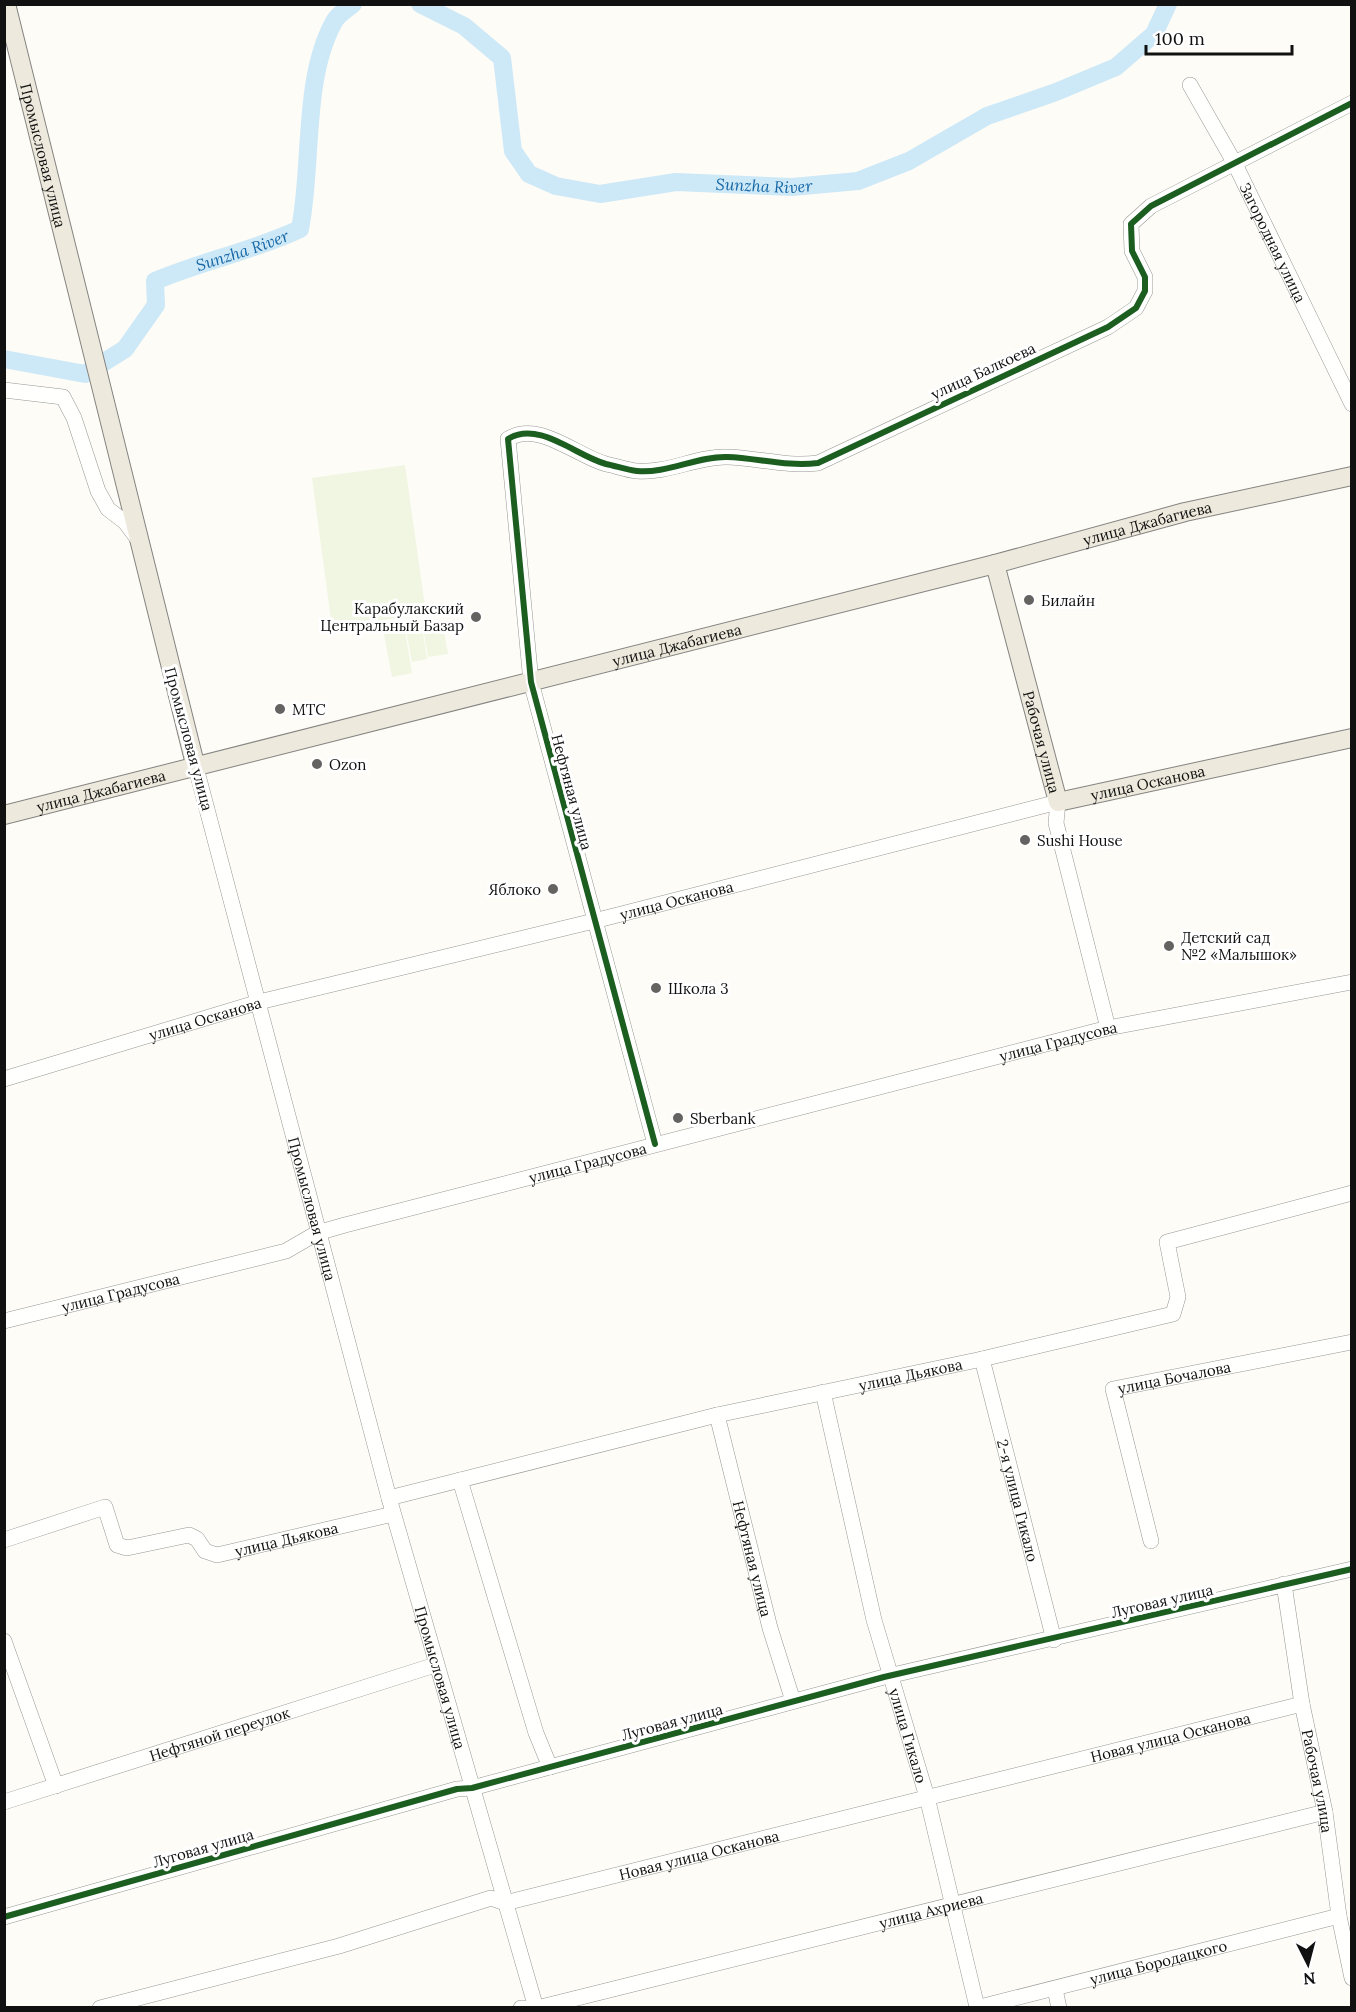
<svg xmlns="http://www.w3.org/2000/svg" width="1356" height="2012" viewBox="0 0 1356 2012" font-family="Lora,serif">
  <rect width="100%" height="100%" fill="#fdfcf7"/>
  <g fill="#f0f6e1">
    <polygon points="405,465 426,614 332,627 312,478"/>
    <polygon points="443,625 448,654 428,657 423,628"/>
    <polygon points="422,627 427,659 412,662 406,630"/>
    <polygon points="405,631 412,673 392,677 384,634"/>
  </g>
  <g fill="none" stroke-linecap="round" stroke-linejoin="round">
    <g stroke="#cde8f7" stroke-width="18">
      <path id="s1" d="M420,4L464,26L502,58L513,151L529,174L556,186L600,194L676,182L792,187L858,181L909,161L987,116L1056,92L1116,67L1154,34L1168,4"/>
      <path id="s2" d="M4,359L85,374L125,349L156,305L155,281C202,261 253,251 300,229C313,164 302,77 335,20C339,14 347,9 353,4"/>
    </g>
    <g stroke="#979795" stroke-width="16">
      <g id="minor">
        <path id="s3" d="M1190,85L1234,162L1352,404"/>
        <polyline points="4,390 63,397 74,418 98,491 108,509 125,522 137,538"/>
        <path id="s4" d="M195,764L389,1498L536,2008"/>
        <path id="s5" d="M4,1079L259,1002L594,921L1058,802L1056,823L1108,1028"/>
        <path d="M655,1144L531,682L508,439C539,420 576,456 606,464C616,466 627,470 637,471C666,474 698,456 727,457C758,458 787,467 818,463L1108,327L1136,308L1145,291V277L1132,251L1131,224L1151,206L1352,103"/>
        <path id="s6" d="M4,1321L286,1251L317,1233L345,1225L1108,1028L1352,982"/>
        <path id="s7" d="M982,1359L1054,1640"/>
        <path id="s8" d="M823,1392L874,1620L927,1797L977,2007"/>
        <path id="s9" d="M717,1415L770,1628L793,1701"/>
        <polyline points="460,1480 536,1733 550,1767"/>
        <path id="s10" d="M389,1498L717,1415L982,1359L1173,1314L1178,1297L1167,1242L1352,1193"/>
        <path id="s11" d="M4,1540L105,1507L117,1545L127,1548L189,1535L197,1539L205,1551L217,1555L393,1514"/>
        <path id="s12" d="M1151,1541L1113,1389L1352,1342"/>
        <path id="s13" d="M1284,1584L1302,1704L1325,1812L1339,1916L1352,1978"/>
        <polyline points="4,1641 56,1786"/>
        <path id="s14" d="M4,1802L435,1665"/>
        <polyline points="4,1917 457,1789 472,1788 884,1677 1352,1569"/>
        <polyline points="1055,1989 1059,2008"/>
        <path id="s15" d="M100,2008L339,1946L491,1898L505,1903L1302,1704"/>
        <polyline points="521,2008 524,2008"/>
        <path id="s16" d="M537,2008L1325,1812"/>
        <path id="s17" d="M976,2008L1339,1916"/>
      </g>
    </g>
    <g stroke="#858482" stroke-width="20">
      <g id="major">
        <path id="s18" d="M6,4L195,764"/>
        <path id="s19" d="M995,564L1058,802L1352,738"/>
        <path id="s20" d="M4,815L995,564L1185,512L1352,476"/>
      </g>
    </g>
    <use href="#minor" stroke="#fffffe" stroke-width="15"/>
    <use href="#major" stroke="#ede9dc" stroke-width="18"/>
    <g stroke="#fff" stroke-width="10">
      <g id="cycleway">
        <path d="M655,1144L531,682L508,439C539,420 576,456 606,464C616,466 627,470 637,471C666,474 698,456 727,457C758,458 787,467 818,463L1108,327L1136,308L1145,291V277L1132,251L1131,224L1151,206L1352,103"/>
        <polyline points="4,1917 457,1789 472,1788 884,1677 1352,1569"/>
      </g>
    </g>
    <use href="#cycleway" stroke="#1b5e20" stroke-width="6"/>
  </g>
  <g fill="#646362" stroke="#fff" stroke-width="2">
    <circle cx="1029" cy="600" r="6"/>
    <circle cx="476" cy="617" r="6"/>
    <circle cx="280" cy="709" r="6"/>
    <circle cx="317" cy="764" r="6"/>
    <circle cx="1025" cy="840" r="6"/>
    <circle cx="553" cy="889" r="6"/>
    <circle cx="1169" cy="946" r="6"/>
    <circle cx="656" cy="988" r="6"/>
    <circle cx="678" cy="1118" r="6"/>
  </g>
  <g text-anchor="middle" dominant-baseline="central" stroke-width="6" stroke-linejoin="round" paint-order="stroke">
    <g font-size="15" fill="#111" stroke="#fff">
      <text stroke="none"><textPath href="#s18" startOffset="156">Промысловая улица</textPath></text>
      <text stroke="none"><textPath href="#s3" startOffset="178">Загородная улица</textPath></text>
      <text transform="translate(983 371) rotate(-25)">улица Балкоева</text>
      <text stroke="none"><textPath href="#s20" startOffset="1180">улица Джабагиева</textPath></text>
      <text stroke="none"><textPath href="#s20" startOffset="694">улица Джабагиева</textPath></text>
      <text transform="translate(189 739) rotate(75)">Промысловая улица</text>
      <text stroke="none"><textPath href="#s19" startOffset="184">Рабочая улица</textPath></text>
      <text stroke="none"><textPath href="#s19" startOffset="338">улица Осканова</textPath></text>
      <text stroke="none"><textPath href="#s20" startOffset="100">улица Джабагиева</textPath></text>
      <text transform="translate(572 792) rotate(75)">Нефтяная улица</text>
      <text stroke="none"><textPath href="#s5" startOffset="696">улица Осканова</textPath></text>
      <text stroke="none"><textPath href="#s5" startOffset="210">улица Осканова</textPath></text>
      <text stroke="none"><textPath href="#s6" startOffset="1092">улица Градусова</textPath></text>
      <text stroke="none"><textPath href="#s6" startOffset="606">улица Градусова</textPath></text>
      <text stroke="none"><textPath href="#s4" startOffset="460">Промысловая улица</textPath></text>
      <text stroke="none"><textPath href="#s6" startOffset="120">улица Градусова</textPath></text>
      <text stroke="none"><textPath href="#s10" startOffset="536">улица Дьякова</textPath></text>
      <text stroke="none"><textPath href="#s12" startOffset="219">улица Бочалова</textPath></text>
      <text stroke="none"><textPath href="#s7" startOffset="146">2-я улица Гикало</textPath></text>
      <text stroke="none"><textPath href="#s11" startOffset="327">улица Дьякова</textPath></text>
      <text stroke="none"><textPath href="#s9" startOffset="148">Нефтяная улица</textPath></text>
      <text transform="translate(1162 1601) rotate(-13)">Луговая улица</text>
      <text stroke="none"><textPath href="#s4" startOffset="946">Промысловая улица</textPath></text>
      <text transform="translate(672 1722) rotate(-15)">Луговая улица</text>
      <text stroke="none"><textPath href="#s14" startOffset="226">Нефтяной переулок</textPath></text>
      <text stroke="none"><textPath href="#s8" startOffset="354">улица Гикало</textPath></text>
      <text stroke="none"><textPath href="#s15" startOffset="1107">Новая улица Осканова</textPath></text>
      <text stroke="none"><textPath href="#s13" startOffset="200">Рабочая улица</textPath></text>
      <text transform="translate(203 1848) rotate(-16)">Луговая улица</text>
      <text stroke="none"><textPath href="#s15" startOffset="621">Новая улица Осканова</textPath></text>
      <text stroke="none"><textPath href="#s16" startOffset="406">улица Ахриева</textPath></text>
      <text stroke="none"><textPath href="#s17" startOffset="188">улица Бородацкого</textPath></text>
    </g>
    <g font-size="15" fill="#111" stroke="#fff" text-anchor="start">
      <text x="1041" y="600">Билайн</text>
      <text x="464" y="608" text-anchor="end">Карабулакский<tspan x="464" dy="17">Центральный Базар</tspan></text>
      <text x="292" y="709">МТС</text>
      <text x="329" y="764">Ozon</text>
      <text x="1037" y="840">Sushi House</text>
      <text x="541" y="889" text-anchor="end">Яблоко</text>
      <text x="1181" y="937">Детский сад<tspan x="1181" dy="17">№2 «Малышок»</tspan></text>
      <text x="668" y="988">Школа 3</text>
      <text x="690" y="1118">Sberbank</text>
    </g>
    <g font-size="16" font-style="italic" fill="#1768a6" stroke="#fff">
      <text stroke="none"><textPath href="#s1" startOffset="460">Sunzha River</textPath></text>
      <text stroke="none"><textPath href="#s2" startOffset="300">Sunzha River</textPath></text>
    </g>
  </g>
  <rect width="1356" height="2012" fill="none" stroke="#111111" stroke-width="12"/>
  <g transform="translate(1308 1964) rotate(174)" stroke="#ffffff" stroke-width="4.5" paint-order="stroke">
  <path d="M0-4.5L10 22L0 15L-10 22Z" fill="#111111"/>
  <text y="-9" font-size="16" font-weight="bold" text-anchor="middle" fill="#111111">N</text>
  </g>
  <path d="M1146 45v9h146v-9" fill="none" stroke="#111111" stroke-width="3"/>
  <text x="1155" y="45" font-size="18" fill="#111111" stroke="#ffffff" stroke-width="4.5" paint-order="stroke">100 m</text>
</svg>
